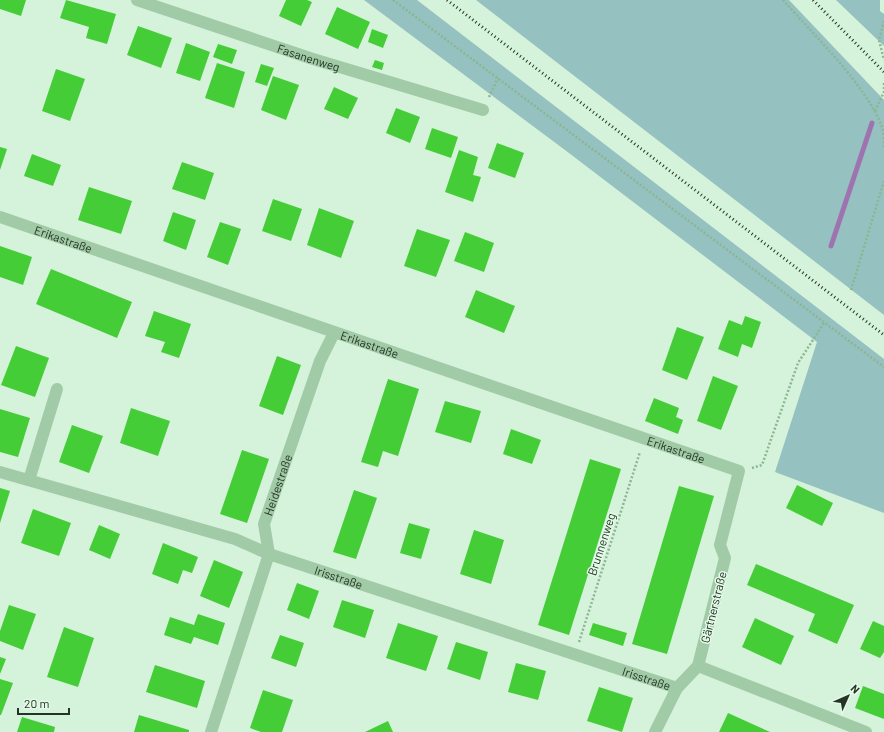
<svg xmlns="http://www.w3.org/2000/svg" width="884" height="732" viewBox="0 0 884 732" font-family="Barlow,sans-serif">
  <rect width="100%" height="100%" fill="#d5f2db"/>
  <g fill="#95c1c1">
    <polygon points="364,0 417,0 884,359 884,513 775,472 817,342 565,150"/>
    <polygon points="476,0 789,0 884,100 884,315"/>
    <polygon points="836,0 880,0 880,11 884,14 884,46"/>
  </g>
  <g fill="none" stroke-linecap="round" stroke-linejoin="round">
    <polyline stroke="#9f73b0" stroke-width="5" points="831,246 872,123"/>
  </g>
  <g fill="#45cd38">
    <polygon points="0,0 26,0 21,16 0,9"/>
    <polygon points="66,0 116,14 107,44 86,38 89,27 60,18"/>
    <polygon points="286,0 307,0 312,2 301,26 279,16"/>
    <polygon points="337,7 370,22 358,49 325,34"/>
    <polygon points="138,26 172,38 161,68 127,55"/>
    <polygon points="372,29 388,35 383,48 368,42"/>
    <polygon points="186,43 210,52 200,81 176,73"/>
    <polygon points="218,44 237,50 232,64 213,57"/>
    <polygon points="375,60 384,63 382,70 372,67"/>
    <polygon points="217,63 245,72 234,108 205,98"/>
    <polygon points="261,64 274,68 267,86 255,82"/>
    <polygon points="56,69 85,79 70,121 42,111"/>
    <polygon points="273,76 299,85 286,120 261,110"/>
    <polygon points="334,87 358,98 348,119 324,109"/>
    <polygon points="396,108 420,117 410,143 386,133"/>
    <polygon points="432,128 458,137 451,158 425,149"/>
    <polygon points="497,143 524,153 515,178 488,168"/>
    <polygon points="0,147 7,149 0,170"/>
    <polygon points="459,150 478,157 473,175 481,177 473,202 445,192"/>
    <polygon points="32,154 61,165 53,186 24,176"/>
    <polygon points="182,162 214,173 205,200 172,189"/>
    <polygon points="89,187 132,201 121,234 78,220"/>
    <polygon points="273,199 302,209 291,241 262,231"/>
    <polygon points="319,208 354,221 341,258 307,245"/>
    <polygon points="173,212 196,220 186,250 163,241"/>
    <polygon points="220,222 241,229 228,265 207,257"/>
    <polygon points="417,229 450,240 436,277 404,266"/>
    <polygon points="465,232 494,243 484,272 454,261"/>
    <polygon points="0,246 32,257 23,285 0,277"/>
    <polygon points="51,269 132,302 117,338 36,304"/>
    <polygon points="476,290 515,306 504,333 465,317"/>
    <polygon points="154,311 191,324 179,358 161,352 165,342 145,336"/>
    <polygon points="745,316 761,322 752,348 742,344 738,357 718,349 729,320 742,325"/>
    <polygon points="677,327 704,337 687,380 662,370"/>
    <polygon points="16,346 49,358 35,397 1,385"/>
    <polygon points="277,356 301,365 283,415 259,406"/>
    <polygon points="713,376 738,386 721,430 697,421"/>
    <polygon points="388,379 419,389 398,456 383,451 378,467 361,462"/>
    <polygon points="654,398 679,408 676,417 683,420 678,434 645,421"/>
    <polygon points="445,401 481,411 471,443 435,432"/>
    <polygon points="131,408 170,421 158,456 120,443"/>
    <polygon points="0,409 30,418 18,457 0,452"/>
    <polygon points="72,425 103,436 89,473 59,462"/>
    <polygon points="511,429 541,440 532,464 503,454"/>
    <polygon points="242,450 269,459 247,523 220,514"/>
    <polygon points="590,459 621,469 569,635 538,625"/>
    <polygon points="797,485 833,503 822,526 786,508"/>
    <polygon points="679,486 714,496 667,654 632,644"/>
    <polygon points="0,488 10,491 0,523"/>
    <polygon points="354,490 377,498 356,559 333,552"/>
    <polygon points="33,509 71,523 59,556 21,543"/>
    <polygon points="409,523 430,529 421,559 400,553"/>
    <polygon points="99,525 120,534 110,559 89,550"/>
    <polygon points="474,530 504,540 491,584 460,574"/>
    <polygon points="163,543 198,557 192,573 183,570 178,584 152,574"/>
    <polygon points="214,560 243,572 229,608 200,596"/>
    <polygon points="756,564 854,605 837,644 808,631 815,614 747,585"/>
    <polygon points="297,583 319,591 309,619 287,610"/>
    <polygon points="342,600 374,610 365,638 333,627"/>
    <polygon points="9,605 36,614 23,650 0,641 0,631"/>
    <polygon points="198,614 225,623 218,645 194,637 191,644 164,635 170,617 194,625"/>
    <polygon points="755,618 794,636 781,665 742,647"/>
    <polygon points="873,621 884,626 884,652 880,658 860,649"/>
    <polygon points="398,623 438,636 426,671 386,658"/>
    <polygon points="593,623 627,633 623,646 589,635"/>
    <polygon points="64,627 94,638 78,687 47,677"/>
    <polygon points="280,635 304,643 296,667 271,658"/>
    <polygon points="456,642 488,652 480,680 447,669"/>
    <polygon points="0,657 6,659 0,674"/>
    <polygon points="516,663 546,671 538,700 508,692"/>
    <polygon points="155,665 205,681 197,708 146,692"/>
    <polygon points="0,679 13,683 1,715 0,715"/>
    <polygon points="863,686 884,694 884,719 855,708"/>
    <polygon points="599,687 633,698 622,732 587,721"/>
    <polygon points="263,690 293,700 282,732 261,732 250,728"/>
    <polygon points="728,713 770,732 719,732"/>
    <polygon points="139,715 189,730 189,732 134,732"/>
    <polygon points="22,717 55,727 54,732 17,732"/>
    <polygon points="388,721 393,732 365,732"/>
  </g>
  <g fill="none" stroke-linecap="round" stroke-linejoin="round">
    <g stroke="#8bb690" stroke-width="2.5" stroke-dasharray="2 2" stroke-linecap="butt">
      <polyline points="393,0 884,367"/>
      <path d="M783,0C812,33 867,86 882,127C884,133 884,142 884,148"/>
      <polyline points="884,21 879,40 884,60"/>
      <polyline points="489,97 498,78"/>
      <polyline points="875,111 884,92 884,82"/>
      <polyline points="851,290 884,181"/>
      <polyline points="752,468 762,465 798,363 824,323"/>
      <polyline points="579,642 640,452"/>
    </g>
    <g stroke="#a1caa6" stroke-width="12">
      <path id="s1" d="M137,0L313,59L483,110"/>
      <path id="s2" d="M0,217L739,471L720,545L725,558L698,666L677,688L655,732"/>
      <path id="s3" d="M0,472L235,539L269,554L677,688"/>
      <polyline points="29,480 57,389"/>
      <polyline points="698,666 866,732"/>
      <path id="s4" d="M211,732L269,554L264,524L320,361L334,333"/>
    </g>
    <g stroke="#253424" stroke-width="3" stroke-dasharray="1 3" stroke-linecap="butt">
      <polyline points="447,0 884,335"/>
      <polyline points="813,0 884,72"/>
    </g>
  </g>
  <g text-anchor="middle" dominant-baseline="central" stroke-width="3" stroke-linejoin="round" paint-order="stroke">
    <g font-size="12" fill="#253424" stroke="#e2fae7">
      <text stroke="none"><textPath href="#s1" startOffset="181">Fasanenweg</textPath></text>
      <text stroke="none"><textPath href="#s2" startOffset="67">Erikastraße</textPath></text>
      <text stroke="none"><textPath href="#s2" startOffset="391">Erikastraße</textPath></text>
      <text stroke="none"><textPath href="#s2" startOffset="715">Erikastraße</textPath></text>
      <text stroke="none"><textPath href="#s4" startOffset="259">Heidestraße</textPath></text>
      <text transform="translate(601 544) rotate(-72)">Brunnenweg</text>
      <text stroke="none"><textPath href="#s3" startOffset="355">Irisstraße</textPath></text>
      <text transform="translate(713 607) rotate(-76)">Gärtnerstraße</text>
      <text stroke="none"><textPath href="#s3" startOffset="679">Irisstraße</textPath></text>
    </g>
  </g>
  <g transform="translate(848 696) rotate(45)" stroke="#e2fae7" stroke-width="3" paint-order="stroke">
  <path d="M0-3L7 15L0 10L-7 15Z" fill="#253424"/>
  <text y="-6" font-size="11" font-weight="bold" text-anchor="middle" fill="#253424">N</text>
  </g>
  <path d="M18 708v6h51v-6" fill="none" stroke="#253424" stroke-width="2"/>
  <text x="24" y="708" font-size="12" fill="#253424" stroke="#e2fae7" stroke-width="3" paint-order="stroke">20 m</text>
</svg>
